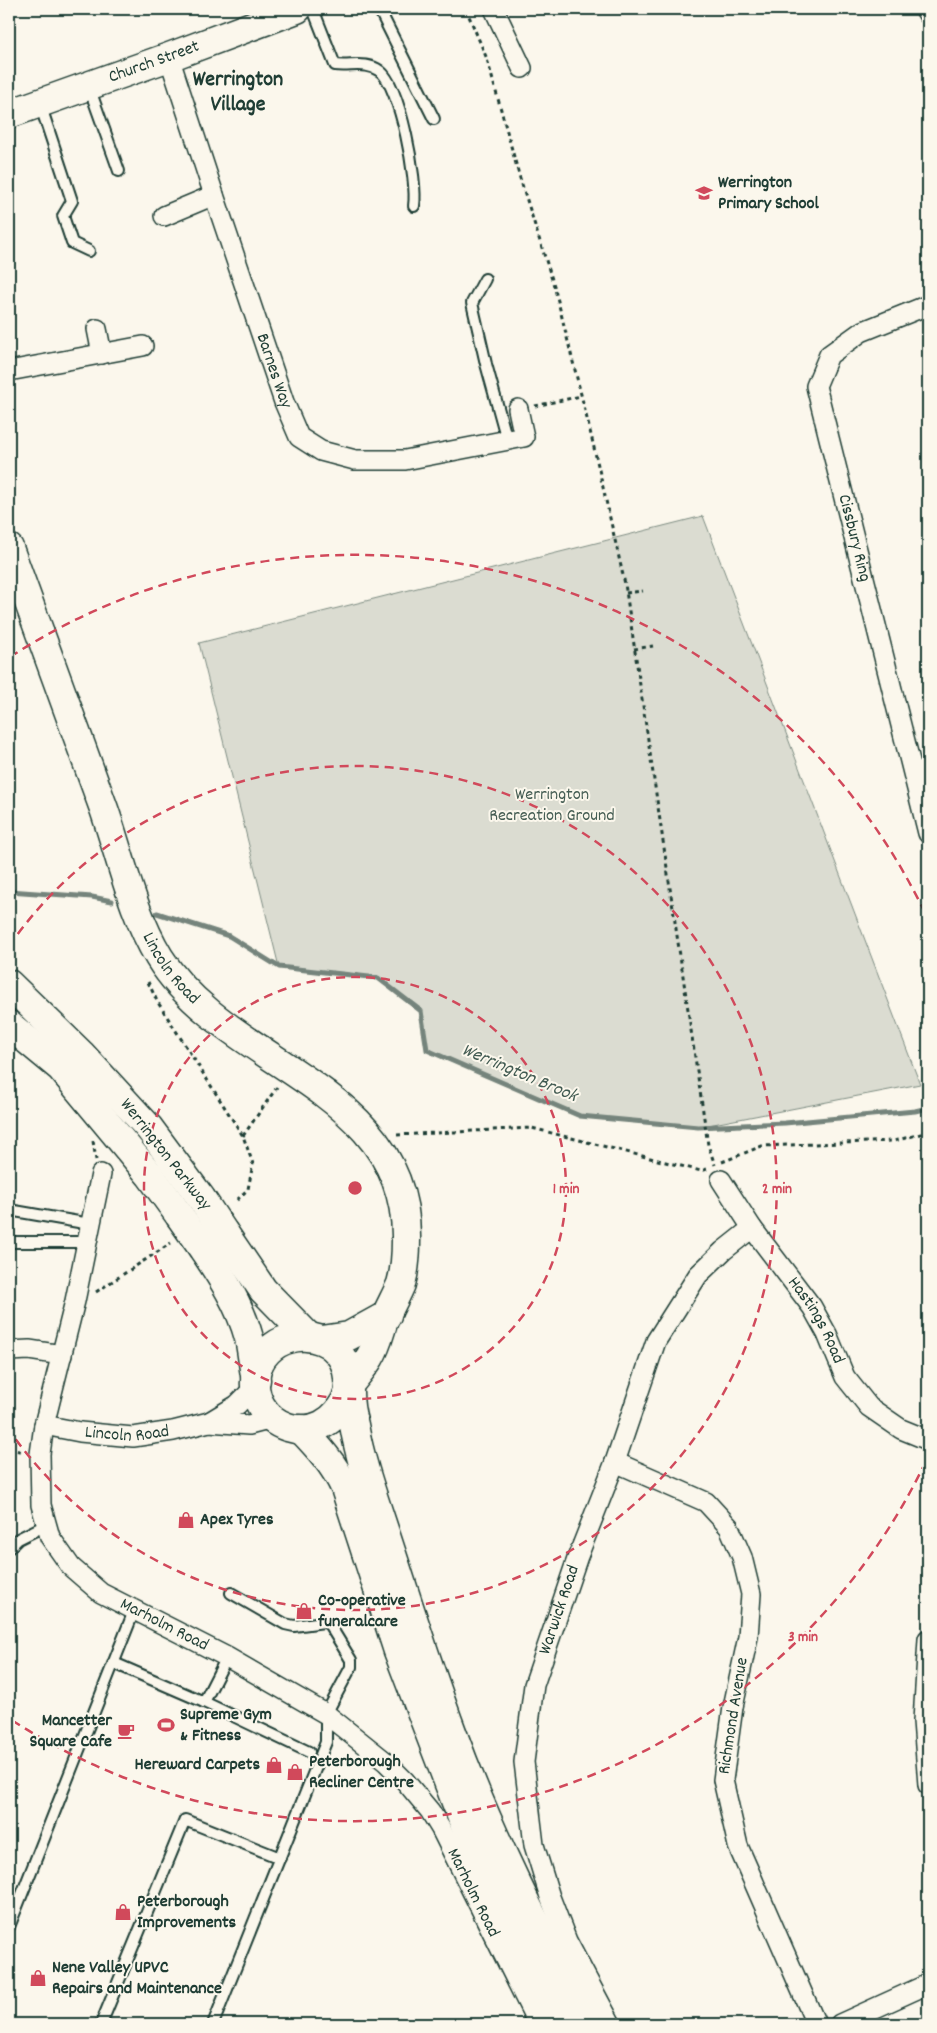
<svg xmlns="http://www.w3.org/2000/svg" width="937" height="2033" viewBox="0 0 937 2033" font-family="Dekko,sans-serif">
  <rect width="100%" height="100%" fill="#fbf7ec"/>
  <filter id="ink" filterUnits="userSpaceOnUse"><feTurbulence type="fractalNoise" baseFrequency=".02" numOctaves="2"/><feDisplacementMap in="SourceGraphic" scale="10" xChannelSelector="R" yChannelSelector="G"/><feConvolveMatrix kernelMatrix="1 2 1 2 8 2 1 2 1" color-interpolation-filters="sRGB"/></filter>
  <g filter="url(#ink)">
    <polygon fill="#dbdcd1" stroke="#7d8c82" points="703,516 920,1084 698,1127 580,1116 427,1050 421,1011 378,978 279,967 199,643"/>
    <g fill="none" stroke-linecap="round" stroke-linejoin="round">
      <g stroke="#74847b" stroke-width="5">
        <polyline points="9,891 92,897 112,901"/>
        <polyline points="157,913 229,936 279,967 378,978 421,1011 427,1050 580,1116 698,1127 785,1123 915,1111 928,1108"/>
      </g>
      <g stroke="#1f3d34" stroke-width="14">
        <g id="lane">
          <path d="M313,9L335,65C351,67 366,61 380,71C400,86 418,181 414,206"/>
          <polyline points="379,9 434,119"/>
          <polyline points="89,87 119,171"/>
          <polyline points="40,104 72,201 63,216 72,243 89,251"/>
          <polyline points="485,279 472,303 486,364 507,440"/>
          <polyline points="9,1210 90,1224"/>
          <polyline points="9,1242 87,1242"/>
          <polyline points="9,1548 18,1539 46,1525"/>
          <polyline points="114,1663 204,1702 309,1752"/>
          <polyline points="204,1702 227,1657"/>
          <polyline points="9,1927 134,1611"/>
          <polyline points="101,2024 185,1820 280,1858"/>
          <polyline points="213,2024 326,1742 326,1714 351,1667 351,1660 329,1624 324,1622 294,1626 285,1624 231,1593"/>
        </g>
      </g>
      <g stroke="#1f3d34" stroke-width="22">
        <g id="street">
          <polyline points="494,9 522,68"/>
          <polyline points="925,9 928,14"/>
          <path id="s1" d="M169,57L214,195L284,402L299,437L321,451L355,460H405L524,437L518,409"/>
          <polyline points="164,216 214,195"/>
          <path id="s2" d="M928,305L861,332L829,355L816,386L928,833"/>
          <polyline points="97,329 102,354"/>
          <polyline points="9,371 143,346"/>
          <path id="s3" d="M101,1174L75,1301L44,1425L40,1454L41,1505L50,1537L71,1567L101,1593L227,1657L326,1714L386,1762L405,1781L430,1811L441,1829L538,2024"/>
          <path id="s4" d="M721,1180L752,1228L812,1307L827,1334L845,1377L869,1407L901,1429L928,1440"/>
          <polyline points="9,1351 29,1350 62,1355"/>
          <polyline points="209,1422 237,1405 256,1386"/>
          <path id="s5" d="M44,1425L80,1432L133,1437L173,1431L209,1422L249,1425L272,1419"/>
          <polyline points="615,1462 706,1502 729,1527 742,1557 751,1594 748,1637 733,1707 723,1780 738,1846 816,2024"/>
          <polyline points="928,1639 923,1721 928,1785"/>
          <path id="s6" d="M611,2024L567,1941L550,1897L534,1845L524,1762L534,1685L578,1556L615,1462L656,1341L698,1275L723,1251L752,1228"/>
          <polyline points="840,2024 928,1984"/>
        </g>
      </g>
      <g stroke="#1f3d34" stroke-width="31">
        <g id="secondary">
          <path id="s7" d="M9,114L169,57L297,9"/>
          <path id="s8" d="M9,548C40,635 73,722 104,809C121,858 132,912 159,957C226,1067 409,1086 406,1240C406,1254 405,1270 401,1284C396,1296 389,1308 384,1320C380,1332 377,1346 370,1357C364,1367 356,1376 349,1385"/>
          <polyline points="322,1340 349,1336 387,1315"/>
        </g>
      </g>
      <g stroke="#1f3d34" stroke-width="31">
        <g id="highway">
          <polyline points="9,984 81,1054 149,1128 201,1198"/>
          <polyline points="9,1025 61,1068 150,1175 179,1215"/>
          <polyline points="225,1234 263,1290 309,1337"/>
          <path d="M203,1249C222,1277 240,1305 249,1338C252,1352 253,1366 256,1380"/>
          <path d="M349,1392C323,1460 241,1425 257,1369C269,1332 322,1325 342,1358C349,1369 348,1380 349,1391C349,1402 351,1415 354,1425C361,1465 376,1504 388,1542C409,1606 429,1670 452,1732C489,1833 538,1929 587,2024"/>
          <path d="M301,1429C319,1448 334,1464 345,1488L398,1651L472,1844L560,2024"/>
        </g>
      </g>
      <g stroke="#1f3d34" stroke-width="3" stroke-dasharray="4 4" stroke-linecap="butt">
        <polyline points="466,9 487,59 519,175 555,289 592,439 625,584 708,1145 715,1165"/>
        <polyline points="535,406 581,396"/>
        <polyline points="626,593 643,591"/>
        <polyline points="634,649 653,646"/>
        <polyline points="148,982 157,1001 243,1136 253,1164 248,1189 235,1202"/>
        <polyline points="397,1135 532,1128 701,1171 707,1169"/>
        <polyline points="243,1136 277,1087"/>
        <polyline points="93,1141 96,1160"/>
        <polyline points="722,1162 762,1146 894,1141 928,1132"/>
        <polyline points="96,1292 171,1243"/>
        <polyline points="9,1449 24,1452"/>
      </g>
      <use href="#lane" stroke="#fbf7ec" stroke-width="10"/>
      <use href="#street" stroke="#fbf7ec" stroke-width="19"/>
      <use href="#secondary" stroke="#fbf7ec" stroke-width="28"/>
      <use href="#highway" stroke="#fbf7ec" stroke-width="28"/>
      <g stroke="#1f3d34" stroke-width="31" stroke-linecap="butt">
        <g id="highway-bridge">
          <polyline points="201,1198 225,1234"/>
          <polyline points="179,1215 203,1249"/>
        </g>
      </g>
      <use href="#highway-bridge" stroke="#fbf7ec" stroke-width="28"/>
    </g>
  </g>
  <g fill="none" stroke="#d1495b" stroke-width="2.5" stroke-dasharray="9 6">
    <circle cx="355" cy="1188" r="211"/>
    <path d="M9 946A422 422 0 1 1 9 1430"/>
    <path d="M926 1461A633 633 0 0 1 10 1719M10 657A633 633 0 0 1 926 915"/>
  </g>
  <defs>
    <g id="school-bare" transform="scale(1.35)"><path d="M0-5L7-2L0 1L-7-2ZM-4 1L0 2.5L4 1V4Q0 6-4 4Z" fill="#d1495b" stroke="#fbf7ec" stroke-width="2.5" paint-order="stroke"/></g>
    <g id="shop-bare" transform="scale(1.35)"><path d="M-5-2.5h2.3a2.7 3.5 0 0 1 5.4 0H5L5.5 6h-11ZM-1.5-2.5h3a1.5 2.3 0 0 0-3 0Z" fill="#d1495b" stroke="#fbf7ec" stroke-width="2.5" paint-order="stroke"/></g>
    <g id="stadium-bare" transform="scale(1.35)"><path d="M0-5a6.5 5 0 1 0 0 10a6.5 5 0 1 0 0-10ZM-3.5-1.8h7v3.6h-7Z" fill="#d1495b" stroke="#fbf7ec" stroke-width="2.5" paint-order="stroke"/></g>
    <g id="cafe-bare" transform="scale(1.35)"><path d="M-5.5-4.5H6V0H3Q3 3.5 0 3.5H-2.5Q-5.5 3.5-5.5 0ZM3-3.2v2h1.7v-2ZM-6 4.5H4V6H-6Z" fill="#d1495b" stroke="#fbf7ec" stroke-width="2.5" paint-order="stroke"/></g>
  </defs>
  <g fill-rule="evenodd">
    <use href="#school-bare" x="704" y="193"/>
    <use href="#shop-bare" x="186" y="1520"/>
    <use href="#shop-bare" x="304" y="1611"/>
    <use href="#stadium-bare" x="166" y="1725"/>
    <use href="#cafe-bare" x="126" y="1731"/>
    <use href="#shop-bare" x="274" y="1765"/>
    <use href="#shop-bare" x="295" y="1772"/>
    <use href="#shop-bare" x="123" y="1912"/>
    <use href="#shop-bare" x="38" y="1978"/>
  </g>
  <g text-anchor="middle" dominant-baseline="central" stroke-width="4" stroke-linejoin="round" paint-order="stroke">
    <g font-size="18" fill="#1f3d34" stroke="#fbf7ec">
      <text stroke="none"><textPath href="#s7" startOffset="154">Church Street</textPath></text>
      <text stroke="none"><textPath href="#s1" startOffset="331">Barnes Way</textPath></text>
      <text stroke="none"><textPath href="#s2" startOffset="302">Cissbury Ring</textPath></text>
      <text stroke="none"><textPath href="#s8" startOffset="452">Lincoln Road</textPath></text>
      <text transform="translate(165 1155) rotate(52)">Werrington Parkway</text>
      <text stroke="none"><textPath href="#s4" startOffset="170">Hastings Road</textPath></text>
      <text stroke="none"><textPath href="#s5" startOffset="84">Lincoln Road</textPath></text>
      <text stroke="none"><textPath href="#s6" startOffset="436">Warwick Road</textPath></text>
      <text stroke="none"><textPath href="#s3" startOffset="518">Marholm Road</textPath></text>
      <text transform="translate(734 1716) rotate(-81)">Richmond Avenue</text>
      <text stroke="none"><textPath href="#s3" startOffset="938">Marholm Road</textPath></text>
    </g>
    <g font-size="18" font-weight="bold" fill="#1f3d34" stroke="#fbf7ec" text-anchor="start">
      <text x="718" y="183">Werrington<tspan x="718" dy="21">Primary School</tspan></text>
      <text x="200" y="1520">Apex Tyres</text>
      <text x="318" y="1601">Co-operative<tspan x="318" dy="21">funeralcare</tspan></text>
      <text x="180" y="1715">Supreme Gym<tspan x="180" dy="21">&amp; Fitness</tspan></text>
      <text x="112" y="1721" text-anchor="end">Mancetter<tspan x="112" dy="21">Square Cafe</tspan></text>
      <text x="309" y="1762">Peterborough<tspan x="309" dy="21">Recliner Centre</tspan></text>
      <text x="260" y="1765" text-anchor="end">Hereward Carpets</text>
      <text x="137" y="1902">Peterborough<tspan x="137" dy="21">Improvements</tspan></text>
      <text x="52" y="1968">Nene Valley UPVC<tspan x="52" dy="21">Repairs and Maintenance</tspan></text>
    </g>
    <g font-size="18" fill="#455d53" stroke="#fbf7ec">
      <text x="552" y="795">Werrington<tspan x="552" dy="21">Recreation Ground</tspan></text>
    </g>
    <g font-size="19" font-style="italic" fill="#425b52" stroke="#fbf7ec">
      <text transform="translate(519 1074) rotate(23)">Werrington Brook</text>
    </g>
    <g font-size="22" font-weight="bold" fill="#1f3d34" stroke="#fbf7ec">
      <text x="238" y="80">Werrington<tspan x="238" dy="25">Village</tspan></text>
    </g>
  </g>
  <circle cx="355" cy="1188" r="8" fill="#d1495b" stroke="#fbf7ec" stroke-width="2.5"/>
  <g font-size="15" text-anchor="middle" font-weight="bold" fill="#d1495b" stroke="#fbf7ec" stroke-width="4" stroke-linejoin="round" paint-order="stroke">
    <text x="566" y="1193">1 min</text>
    <text x="777" y="1193">2 min</text>
    <text x="803" y="1641">3 min</text>
  </g>
  <rect width="937" height="2033" fill="none" stroke="#fbf7ec" stroke-width="30"/>
  <rect x="15" y="15" width="907" height="2003" fill="none" stroke="#1f3d34" stroke-width="2" filter="url(#ink)"/>
</svg>
